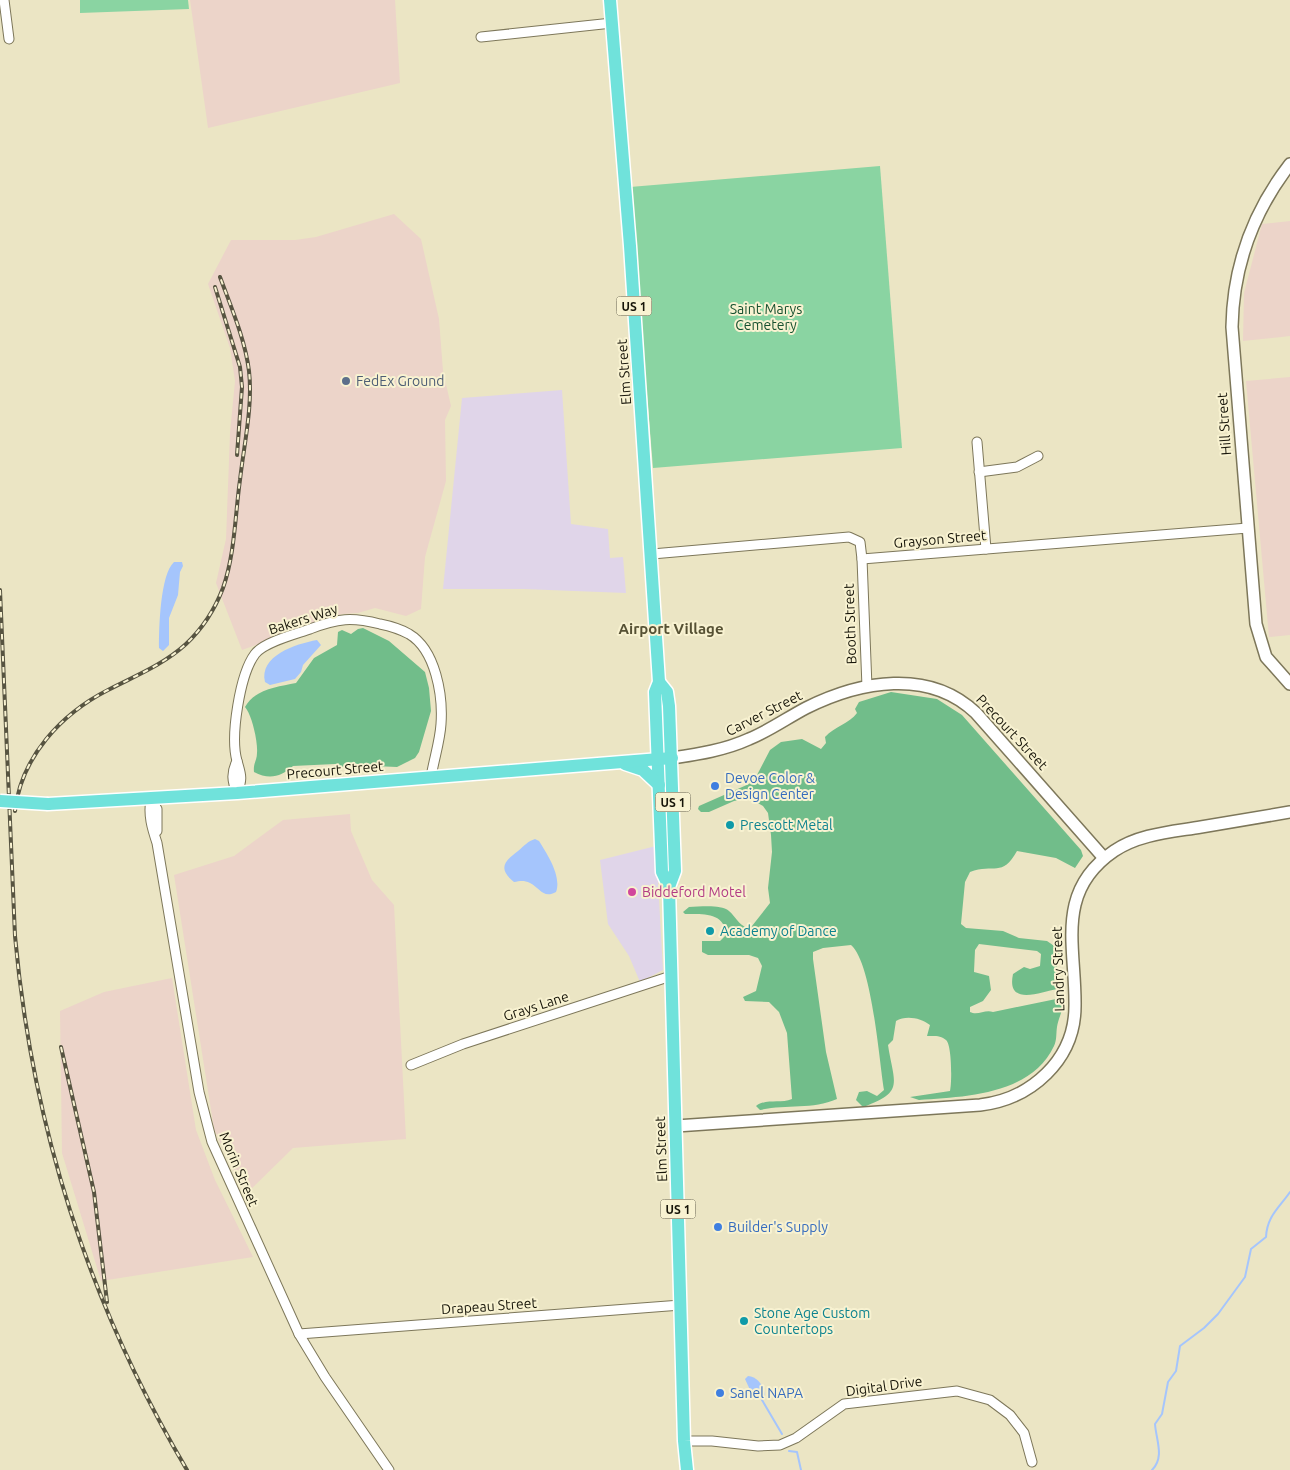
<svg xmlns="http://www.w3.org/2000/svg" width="1290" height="1470" viewBox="0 0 1290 1470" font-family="Ubuntu,sans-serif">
  <rect width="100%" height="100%" fill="#ebe5c4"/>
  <g fill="#e0d5e9">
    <polygon points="562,390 571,524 608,529 610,558 623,557 626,593 523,589 443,589 462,398"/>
    <polygon points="656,846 663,970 640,982 629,956 608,924 600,860"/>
  </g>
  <g fill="#ecd4c9">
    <polygon points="190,0 395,0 400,83 208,128"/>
    <polygon points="394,214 421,239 439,319 443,371 451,406 445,420 446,481 425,557 421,609 406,616 375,608 358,613 342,614 242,650 216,583 226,539 230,433 235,381 230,348 208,284 231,240 295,240 316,237"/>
    <polygon points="1290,221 1290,336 1243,341 1244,293 1262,224"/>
    <polygon points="1290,377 1290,635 1269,637 1246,381"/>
    <polygon points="350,814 351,831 372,880 394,905 406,1139 293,1148 245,1195 214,1129 174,875 234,856 283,820"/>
    <polygon points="172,978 196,1130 215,1180 253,1257 101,1281 62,1153 60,1011 104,992"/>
  </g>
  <g fill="#8ad4a2">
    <polygon points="80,0 188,0 189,9 80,13"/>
    <polygon points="880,166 902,448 653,468 630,187"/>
  </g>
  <g fill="#71bd8a">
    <path d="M363,628L389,641L425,672L429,688L431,711L419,752L415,758L397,767L374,766L351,770L335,764L293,766C281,777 269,780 254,772C253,763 257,761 257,753C258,742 252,715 245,707C255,689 277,687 296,683L314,658L337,645L338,632L342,630L351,634L358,629Z"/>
    <path d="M891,692L937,699L962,715L1081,850L1083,856L1075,868L1056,858L1017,851C1002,878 994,863 970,872L965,882L961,924L966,928L1003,931L1019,938L1047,941L1060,950C1061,958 1058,960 1057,967C1056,975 1061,981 1057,989C1041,992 1006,1007 1013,974L1024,967L1030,969L1040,966L1041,954L1037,951L979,944L975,950L974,972L989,976L991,990L983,1001L970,1007V1012C978,1016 985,1009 993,1012L1061,998C1066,1006 1058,1018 1057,1027C1056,1033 1057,1040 1054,1046C1031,1095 965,1097 919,1100L910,1097L950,1091C952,1083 952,1045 946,1040C941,1035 933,1036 927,1036L930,1025C921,1018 906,1015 896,1021L893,1040L888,1045C894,1084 905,1092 863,1107L856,1100L859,1092L867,1091L877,1096L884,1090C879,1060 872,963 851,945L823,948L813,952V959L826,1052L837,1099C812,1110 785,1104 760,1110L756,1106C767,1098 780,1104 792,1099L787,1033L779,1012L769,1002L745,1001L743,997L756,991L762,966L758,958L749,955H708L702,952V941H720L726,935C725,912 703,914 685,914L683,912L689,907C700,907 720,904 729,911C736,917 738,924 747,928L752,926L770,903L768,888L772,852L771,835L768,813L763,806L749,798L734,801L709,812H701L698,809L699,806L749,784L757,775L770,750L781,742L802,739L821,749L826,743L825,737C835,726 849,724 857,713L855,709L859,702Z"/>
  </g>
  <g fill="#a5c5fc">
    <path d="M174,562H182L183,566L180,572L178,595L169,618V645L163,651L159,648C159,628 160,575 174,562Z"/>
    <path d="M317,640L321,645L303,665L301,672L295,679L270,685L265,682C259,656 295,644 317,640Z"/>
    <path d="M535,839L539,841C547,854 562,876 556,892C543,899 540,888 530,883C524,880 520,881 514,882C497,868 505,861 518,851C524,846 528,841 535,839Z"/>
    <path d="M748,1376C758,1377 764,1386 765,1396L762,1400L751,1392L745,1379Z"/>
  </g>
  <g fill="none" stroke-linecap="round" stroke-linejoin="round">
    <g stroke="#a5c5fc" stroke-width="2">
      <polyline points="762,1400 782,1434"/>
      <polyline points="789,1451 797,1452 801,1470"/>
      <path d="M1152,1470C1165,1457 1156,1440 1155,1424L1162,1414L1168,1382L1176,1371L1180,1346L1204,1328L1218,1314L1245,1277L1251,1249L1266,1237C1267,1216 1279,1208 1290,1192"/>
    </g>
    <g stroke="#7d775a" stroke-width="11">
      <g id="street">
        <polyline points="4,0 9,39"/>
        <polyline points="481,37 612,23"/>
        <polyline points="977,442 986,549"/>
        <polyline points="979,472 1017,467 1038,456"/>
        <polyline points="652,554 849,537 860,542 862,559 1248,528"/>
        <polyline points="862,559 867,687"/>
        <path d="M237,761C231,773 232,781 237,793"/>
        <path d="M237,793C243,778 241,775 237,761C230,736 240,674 255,654C264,642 296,634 310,629C338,618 352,617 380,624C390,626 400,629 409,634C436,650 443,696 441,724C440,741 434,759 431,777"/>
        <path d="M151,799C148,815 152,828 157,843L199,1092L212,1142L299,1334L325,1377L389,1470"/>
        <polyline points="151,799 157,809 157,831"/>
        <polyline points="411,1065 463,1044 671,976"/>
        <polyline points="299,1334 681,1305"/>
        <polyline points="684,1441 712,1441 758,1446 780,1445 796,1438 844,1404 957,1391 990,1400 1010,1415 1024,1433 1032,1462"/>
      </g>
    </g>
    <g stroke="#7d775a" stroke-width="14">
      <g id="secondary">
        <path d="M1290,164C1253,212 1233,267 1232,327L1256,624L1266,657L1290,684"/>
        <path d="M672,758C699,754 725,750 749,739C769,731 787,718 806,708C860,681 929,668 976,713L1104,858"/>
        <path d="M676,1126L980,1105C1031,1099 1075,1060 1075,1006C1076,947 1054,892 1114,851C1139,834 1171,832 1201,827C1230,822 1260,817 1290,812"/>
      </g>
    </g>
    <g stroke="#fff" stroke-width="15">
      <g id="primary">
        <polyline points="610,0 630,246 659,682 655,692 662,872 669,887 684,1441 687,1470"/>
        <polyline points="659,682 667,692 669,706 675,871 669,887"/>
        <polyline points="625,764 643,770 659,785"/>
        <polyline points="48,804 237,793 672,758"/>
      </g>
    </g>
    <use href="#street" stroke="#fff" stroke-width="9"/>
    <use href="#secondary" stroke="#fff" stroke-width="11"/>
    <use href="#primary" stroke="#70e2db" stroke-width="12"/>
    <g stroke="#575441" stroke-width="4">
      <g id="rail">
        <polyline points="215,287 240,367 242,387 237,455"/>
        <path d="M0,590L15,936C32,1126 90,1306 187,1470"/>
        <path d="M15,811C21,757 61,714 108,690C135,676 163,665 186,644C202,629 215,609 223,588C235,554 235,515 240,480C244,444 253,406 249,371C245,339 231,307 220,277"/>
        <polyline points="61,1047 94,1192 107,1302"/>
      </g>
    </g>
    <use href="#rail" stroke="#f8f2d1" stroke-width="2" stroke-dasharray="5.5" stroke-linecap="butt"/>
    <g stroke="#fff" stroke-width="15" stroke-linecap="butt">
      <polyline id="primary-bridge" points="0,801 48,804"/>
    </g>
    <use href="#primary-bridge" stroke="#70e2db" stroke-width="12"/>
  </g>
  <circle fill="#5c6f8a" stroke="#f8f2d1" stroke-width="2" cx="346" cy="381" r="5"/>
  <g fill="#3f7fe0" stroke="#f8f2d1" stroke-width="2">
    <circle cx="715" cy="786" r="5"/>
    <circle cx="718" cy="1227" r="5"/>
    <circle cx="720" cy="1393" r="5"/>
  </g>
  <g fill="#0f9aa8" stroke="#f8f2d1" stroke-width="2">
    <circle cx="730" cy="825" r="5"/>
    <circle cx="710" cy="931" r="5"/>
    <circle cx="744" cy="1321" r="5"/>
  </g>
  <circle fill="#d1479c" stroke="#f8f2d1" stroke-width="2" cx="632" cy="892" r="5"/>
  <g text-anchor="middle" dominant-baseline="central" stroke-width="4" stroke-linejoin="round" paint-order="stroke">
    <g fill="#f8f2d1" stroke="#5a5745" stroke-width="1">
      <rect x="616.5" y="296.5" width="35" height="19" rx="4"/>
      <rect x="655.5" y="792.5" width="35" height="19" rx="4"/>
      <rect x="660.5" y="1199.5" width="35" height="19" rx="4"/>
    </g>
    <g font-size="12" font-weight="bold" fill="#171509">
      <text x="634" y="306">US 1</text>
      <text x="673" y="802">US 1</text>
      <text x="678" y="1209">US 1</text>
    </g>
    <g font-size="14" fill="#17512f" stroke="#f8f2d1">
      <text x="766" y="309">Saint Marys<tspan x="766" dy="16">Cemetery</tspan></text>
    </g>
    <g font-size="14" fill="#171509" stroke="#f8f2d1">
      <text transform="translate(624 372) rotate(-94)">Elm Street</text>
      <text transform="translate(1224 424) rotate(-94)">Hill Street</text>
      <text transform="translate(940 539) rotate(-5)">Grayson Street</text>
      <text transform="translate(303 619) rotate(-18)">Bakers Way</text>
      <text transform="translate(850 624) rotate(-92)">Booth Street</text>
      <text transform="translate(764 713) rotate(-27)">Carver Street</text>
      <text transform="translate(1012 732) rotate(47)">Precourt Street</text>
      <text transform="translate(335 770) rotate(-5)">Precourt Street</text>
      <text transform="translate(1058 969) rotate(-92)">Landry Street</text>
      <text transform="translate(536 1006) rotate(-18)">Grays Lane</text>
      <text transform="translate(661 1149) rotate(-92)">Elm Street</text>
      <text transform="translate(239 1169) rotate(67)">Morin Street</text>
      <text transform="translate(489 1306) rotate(-4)">Drapeau Street</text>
      <text transform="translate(884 1386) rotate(-8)">Digital Drive</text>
    </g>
    <g font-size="14" fill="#4e5e75" stroke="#f8f2d1" text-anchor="start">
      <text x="356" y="381">FedEx Ground</text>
    </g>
    <g font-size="14" fill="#366cbe" stroke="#f8f2d1" text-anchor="start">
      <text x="725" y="778">Devoe Color &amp;<tspan x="725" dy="16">Design Center</tspan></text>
      <text x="728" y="1227">Builder's Supply</text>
      <text x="730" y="1393">Sanel NAPA</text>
    </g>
    <g font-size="14" fill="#0d838f" stroke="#f8f2d1" text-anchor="start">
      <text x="740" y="825">Prescott Metal</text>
      <text x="720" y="931">Academy of Dance</text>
      <text x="754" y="1313">Stone Age Custom<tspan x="754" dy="16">Countertops</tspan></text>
    </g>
    <g font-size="14" fill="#b23c85" stroke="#f8f2d1" text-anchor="start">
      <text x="642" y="892">Biddeford Motel</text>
    </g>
    <g font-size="15" font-weight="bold" fill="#565134" stroke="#f8f2d1">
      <text x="671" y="628">Airport Village</text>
    </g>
  </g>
</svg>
